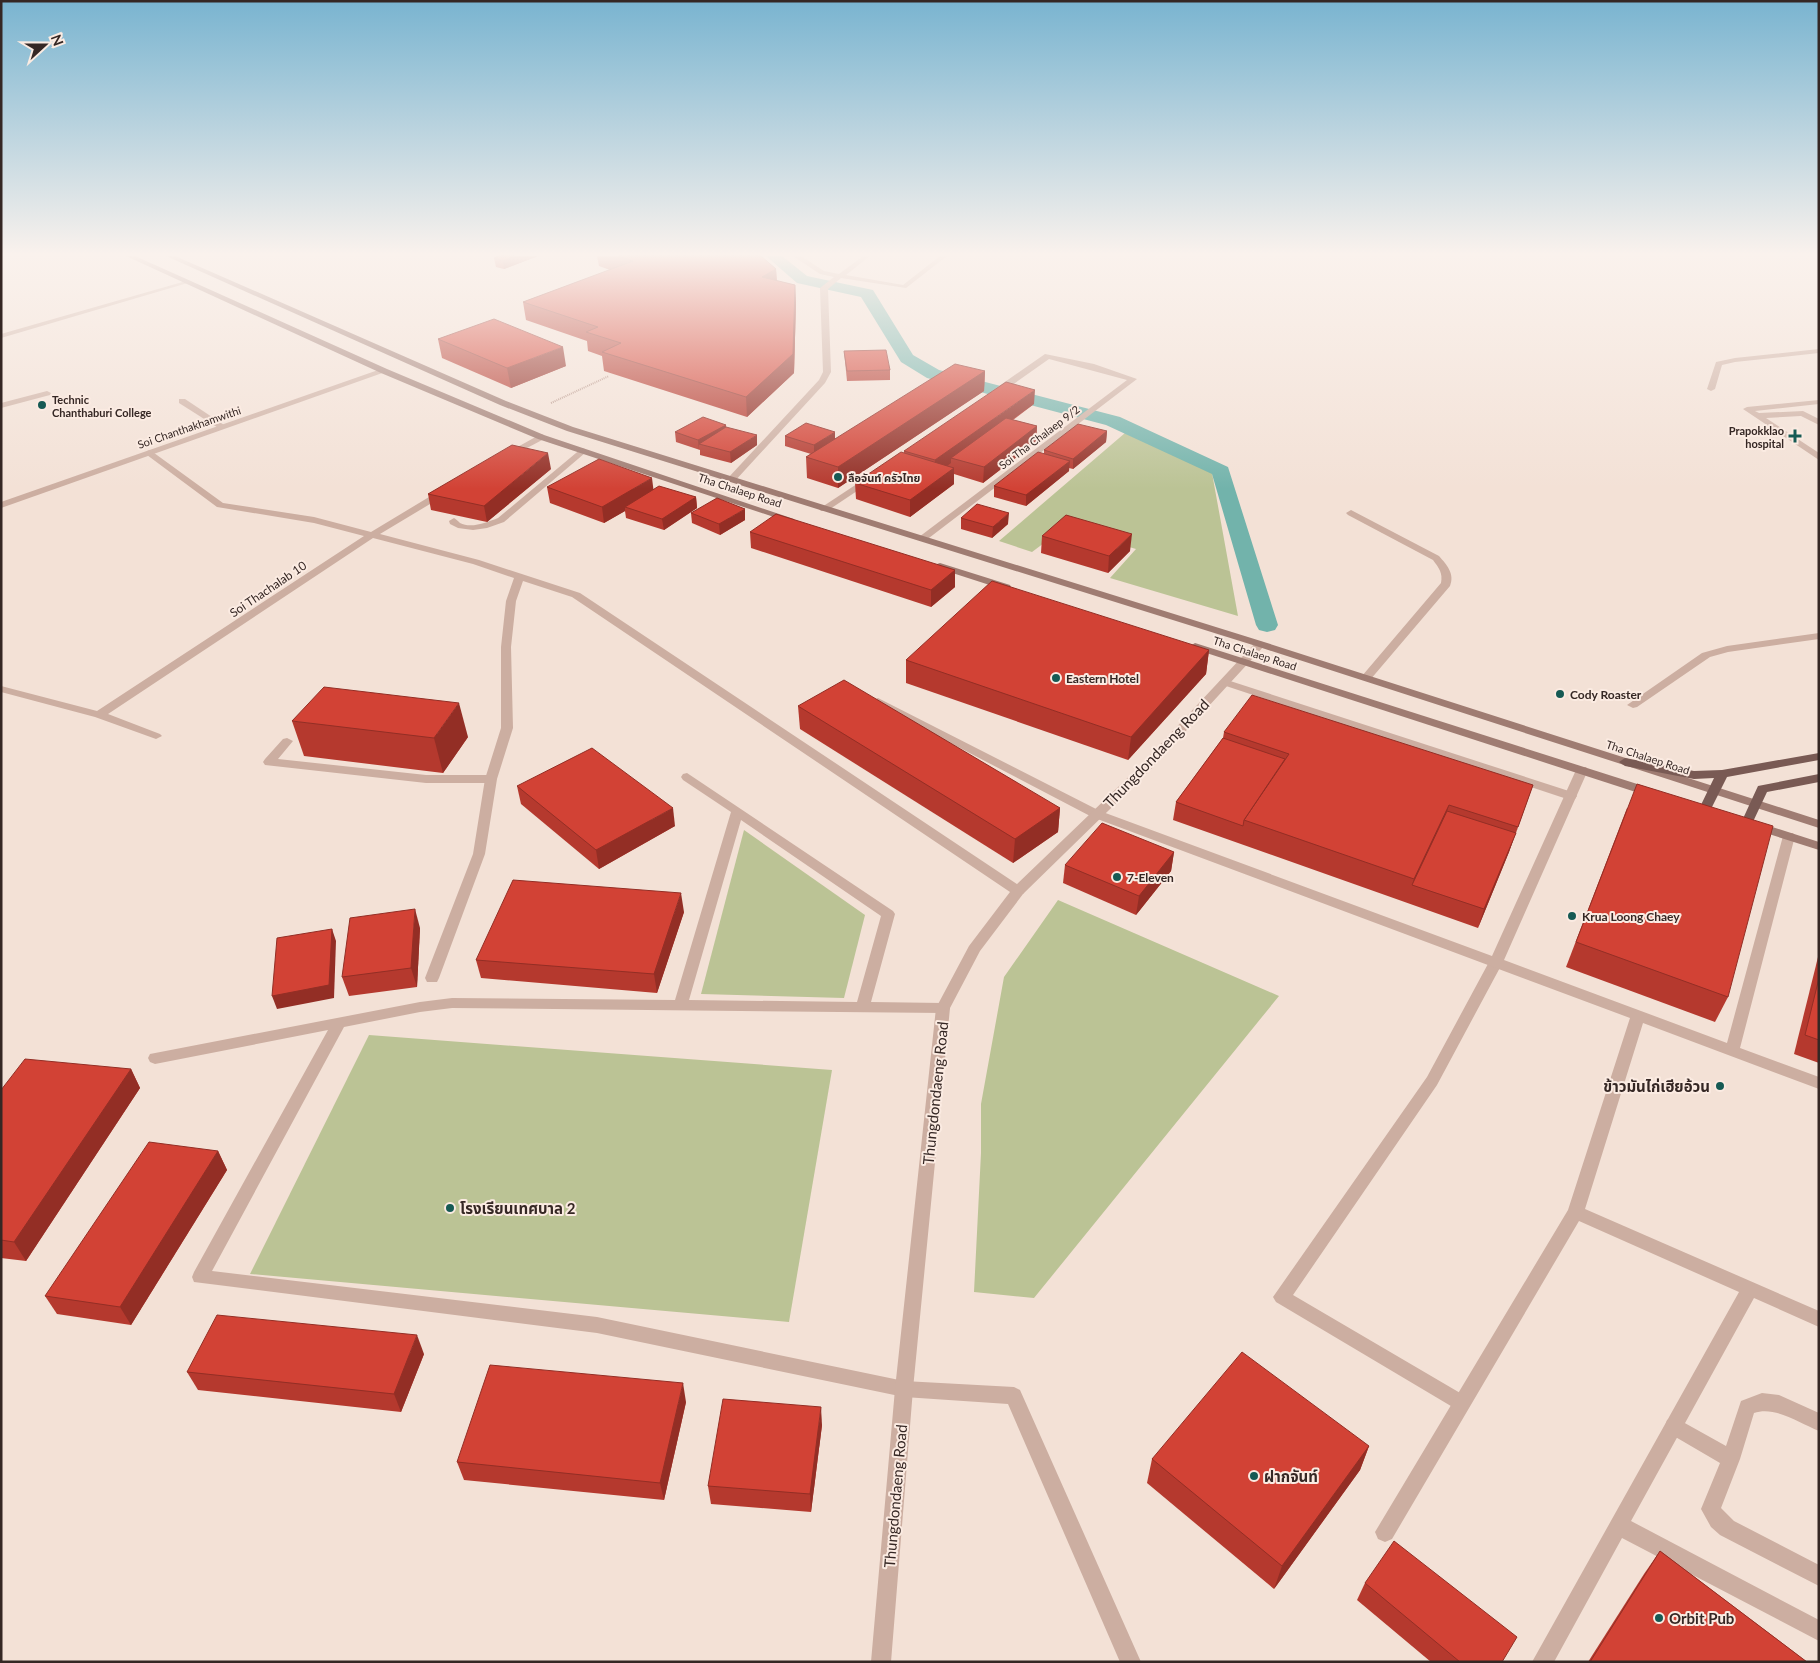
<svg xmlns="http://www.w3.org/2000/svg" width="1820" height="1663" viewBox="0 0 1820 1663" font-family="Lato,'Noto Sans Thai',sans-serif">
  <rect width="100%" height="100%" fill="#f3e1d6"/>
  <g fill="#bbc395">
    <polygon points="1125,433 1212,473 1238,616 1110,578 1136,549 1064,528 1032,552 999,541"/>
    <polygon points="744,830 865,915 844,998 701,994"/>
    <polygon points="1058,900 1279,996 1034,1298 974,1292 981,1153 981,1104 1004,977"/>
    <polygon points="369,1035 832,1070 789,1322 250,1274"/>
  </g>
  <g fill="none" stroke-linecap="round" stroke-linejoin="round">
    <polygon fill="#72b3ab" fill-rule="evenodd" points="766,256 782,256 807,276 873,290 913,355 939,370 1120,417 1228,467 1278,625 1275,630 1267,632 1259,630 1256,625 1212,474 1106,425 927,378 901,362 861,297 797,283"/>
    <polyline stroke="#b8978b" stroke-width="2" stroke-dasharray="1 1" stroke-linecap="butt" points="551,403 609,376"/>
    <g fill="#ccaea1" fill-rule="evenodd">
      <polygon points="47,391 51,393 50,395 1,408 1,403"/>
      <polygon points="1819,400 1819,404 1755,411 1759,413 1803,411 1819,419 1819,425 1801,416 1766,418 1819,453 1819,460 1743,409 1747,407"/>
      <path d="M582,448L585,449V453L504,522L487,528L473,530L458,528L450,524L449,521L454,518C456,519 458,521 460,523C471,529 488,522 498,518Z"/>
      <polygon points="1819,633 1819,639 1728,652 1710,657 1637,707 1633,708 1627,705 1702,653 1727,646"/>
      <polygon points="1224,679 1575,793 1577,796 1575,799 1567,799 1220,684 1219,682"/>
      <polygon points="287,738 293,741 278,759 426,775 491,775 497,779 491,783 426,783 265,765 263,762 265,759 283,739"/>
      <path d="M687,773L893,911L895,914L871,1002L943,1003L948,1004L950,1008L948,1012L943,1013L452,1008L420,1012L344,1027L212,1271L597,1317L904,1381L1014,1387L1020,1390L1141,1662H1120L1008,1404L904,1397L597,1333L194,1282L192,1277L194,1272L328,1030L155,1064L150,1062L148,1058L150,1054L420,1002L452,998L675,1000L731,812L683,780L681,777L683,774ZM741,820L881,916L857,1002L689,1000Z"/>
      <polygon points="1496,957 1501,959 1503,962 1437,1085 1293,1295 1467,1397 1470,1403 1467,1409 1461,1412 1276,1302 1273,1297 1427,1077 1489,962 1491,959"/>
      <path d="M1762,1393L1779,1395L1819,1413V1431C1799,1423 1776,1406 1754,1413L1740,1459L1721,1508L1734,1521L1819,1565V1586L1720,1535L1711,1527L1701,1509L1720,1463L1667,1432L1665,1426L1667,1420L1674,1417L1726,1446L1741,1401Z"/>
    </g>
    <g fill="#ccaea1" fill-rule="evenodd">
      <polygon points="1,256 5,256 2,258"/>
      <polygon points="793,256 801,256 824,271 839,274 863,256 870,256 846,275 903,285 940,256 947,256 906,288 841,278 828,289 831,372 825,383 734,482 728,482 728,478 819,380 823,372 820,288 834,277 820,274"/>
      <polygon points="186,281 191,282 1,338 1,334"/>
      <polygon points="1819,349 1819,353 1735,362 1722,365 1715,389 1711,391 1707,389 1716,362 1735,358"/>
      <polygon points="1045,354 1094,364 1137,379 925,541 919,541 919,537 1127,380 1049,359 998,395 992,395 992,391"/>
      <polygon points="179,399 185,399 227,427 220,429 179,403"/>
      <polygon points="541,434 544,435 544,439 510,457 503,455"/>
      <polygon points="150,450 223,503 314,517 371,532 439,491 445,491 445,495 380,534 479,560 580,593 1023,888 1025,891 1023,894 1013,894 572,597 523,581 516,601 511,647 513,728 497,779 485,854 439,978 437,982 427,982 425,978 473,854 485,779 501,728 501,647 506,601 514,578 473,564 373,538 108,714 160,734 162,736 156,739 95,717 1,692 1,686 97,711 364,536 314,523 217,507 147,455 147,451"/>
      <polygon points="869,476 872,477 872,481 827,511 821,511 819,509"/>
      <path d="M1351,510L1439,556C1447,565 1455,574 1450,586L1370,680H1362L1361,678L1362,676L1441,583C1443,573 1439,568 1433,560L1348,515L1346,513Z"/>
      <polygon points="878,698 1100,811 1492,956 1576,770 1578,767 1586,767 1588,770 1504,960 1727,1043 1783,836 1785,833 1793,833 1795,836 1740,1048 1819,1077 1819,1089 1643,1023 1585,1209 1819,1311 1819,1327 1754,1298 1631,1521 1819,1620 1819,1641 1622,1538 1554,1662 1532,1662 1739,1292 1579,1221 1392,1539 1385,1542 1378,1539 1375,1532 1568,1210 1630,1018 1092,817 874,703 872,701"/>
    </g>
    <g fill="#ccaea1" fill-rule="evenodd">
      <polygon points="381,369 388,371 1,508 1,502"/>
      <polygon points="1260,641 1265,644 1264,646 1150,770 1023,894 980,951 950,1008 913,1389 891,1662 871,1662 895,1389 936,1008 969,946 1013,888 1142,764 1256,642"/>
    </g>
    <g fill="#9f7c72" fill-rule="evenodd">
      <polygon points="126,256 135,256 387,369 544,435 794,519 792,521 786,521 538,439 381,373"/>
      <polygon points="166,256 175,256 506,401 573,427 1264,642 1819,820 1819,828 1256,646 567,431 500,405"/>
      <polygon points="940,563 1010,585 1011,587 1006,590 1002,589 937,568 937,564"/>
      <polygon points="1195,643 1656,790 1658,793 1656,796 1648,796 1191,648 1190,646"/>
      <polygon points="1757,822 1819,842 1819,850 1753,829 1751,826"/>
    </g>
    <g fill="#795a54" fill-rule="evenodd">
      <polygon points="1819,753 1819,760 1727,777 1711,809 1705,813 1699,809 1714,778 1694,779 1625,766 1619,762 1625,758 1694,771 1722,770"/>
      <polygon points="1819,774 1819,782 1767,792 1751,826 1743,826 1741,823 1758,786"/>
    </g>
  </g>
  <g fill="#b5392e">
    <polygon points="499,256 538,256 504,269 496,267 494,258"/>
    <polygon points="597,256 761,256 776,269 777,281 795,285 796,303 794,373 747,417 604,371 602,356 588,351 587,341 526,320 523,302 610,270 599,266"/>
    <polygon points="438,339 566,366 511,388 442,358"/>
    <polygon points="844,351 890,370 890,380 847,381"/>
    <polygon points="985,371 984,391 838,488 807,478 806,457 811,454 785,446 785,436 835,439"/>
    <polygon points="1034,404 1013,420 1037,426 1036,442 983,483 954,474 954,484 910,517 856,499 855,483 904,453 904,451"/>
    <polygon points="726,425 726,427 757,445 731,463 700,455 700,450 676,442 675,432"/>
    <polygon points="1107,431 1106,442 1073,469 1069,468 1069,471 1026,506 994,497 994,486 1044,454 1044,450"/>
    <polygon points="551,469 487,522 431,510 428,494"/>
    <polygon points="547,487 654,489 696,497 697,508 664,530 626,518 625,511 604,523 550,503"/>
    <polygon points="691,513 745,520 720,535 692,523"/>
    <polygon points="961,518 1008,524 992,538 961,529"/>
    <polygon points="750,532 955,570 955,587 931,607 751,548"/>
    <polygon points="1042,536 1130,551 1108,573 1041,553"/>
    <polygon points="1209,650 1206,674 1128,760 906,683 906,660"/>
    <polygon points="798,706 1060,808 1058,832 1013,863 800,729"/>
    <polygon points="292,721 468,737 443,773 304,756"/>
    <polygon points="1224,732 1533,785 1509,852 1478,928 1173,820 1176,802 1223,738"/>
    <polygon points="517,786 675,826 599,869 521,804"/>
    <polygon points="1627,808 1728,997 1715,1022 1566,967"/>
    <polygon points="1174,852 1171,871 1136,915 1063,883 1065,865"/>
    <polygon points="684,912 657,993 481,978 476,960"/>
    <polygon points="420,928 417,987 349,996 342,977"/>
    <polygon points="1819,953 1819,1063 1794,1054"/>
    <polygon points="131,1069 140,1088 26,1261 1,1258 1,1090"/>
    <polygon points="218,1151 227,1170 131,1325 57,1314 45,1296"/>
    <polygon points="424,1354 401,1412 198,1390 187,1372"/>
    <polygon points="686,1402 664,1500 464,1480 457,1462"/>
    <polygon points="822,1425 811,1512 711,1504 708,1486"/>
    <polygon points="1369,1446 1360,1470 1274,1589 1147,1483 1152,1459"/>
    <polygon points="1660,1551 1807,1662 1588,1662 1644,1574"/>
    <polygon points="1365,1583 1502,1662 1431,1662 1357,1600"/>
  </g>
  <g fill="#932e25">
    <polygon points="514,256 538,256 504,269 503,261"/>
    <polygon points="776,269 777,287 762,277"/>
    <polygon points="795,285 796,303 794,373 747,417 746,397"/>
    <polygon points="563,347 566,366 511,388 507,368"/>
    <polygon points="985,371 984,391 838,488 838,467"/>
    <polygon points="1035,390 1034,404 957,459 951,458 951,463 935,475 935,460"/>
    <polygon points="726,425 727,435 699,444 699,450 698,440"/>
    <polygon points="1037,426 1036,442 983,483 984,467"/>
    <polygon points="1107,431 1106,442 1073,469 1073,459"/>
    <polygon points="835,432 835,442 814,455 814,445"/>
    <polygon points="757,435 757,445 731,463 730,452"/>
    <polygon points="548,453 551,469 487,522 484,506"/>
    <polygon points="1070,461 1069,471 1026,506 1026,495"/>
    <polygon points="954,468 954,484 910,517 910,500"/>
    <polygon points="652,478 654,494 625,507 625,511 604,523 602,507"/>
    <polygon points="696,497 697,508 664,530 662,519"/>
    <polygon points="745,509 745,520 720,535 719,524"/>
    <polygon points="1009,513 1008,524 992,538 993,527"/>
    <polygon points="1132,534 1130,551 1108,573 1109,556"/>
    <polygon points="955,570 955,587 931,607 931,590"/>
    <polygon points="1209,650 1206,674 1128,760 1131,737"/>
    <polygon points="459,703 468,737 443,773 434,738"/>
    <polygon points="1533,785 1509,852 1478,928 1484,909 1516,833"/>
    <polygon points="1449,805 1441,830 1412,885 1414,879"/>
    <polygon points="673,808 675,826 599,869 596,850"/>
    <polygon points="1060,808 1058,832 1013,863 1015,839"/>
    <polygon points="1174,852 1171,871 1136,915 1139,896"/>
    <polygon points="681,893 684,912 657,993 654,974"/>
    <polygon points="415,909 420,928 417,987 411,968"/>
    <polygon points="332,929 336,941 334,998 277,1009 272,996"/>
    <polygon points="131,1069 140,1088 26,1261 14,1242"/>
    <polygon points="218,1151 227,1170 131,1325 120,1307"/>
    <polygon points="417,1335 424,1354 401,1412 394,1394"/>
    <polygon points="683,1383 686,1402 664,1500 660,1483"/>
    <polygon points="821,1407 822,1425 811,1512 810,1494"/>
    <polygon points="1369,1446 1360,1470 1274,1589 1282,1566"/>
  </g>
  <g fill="#d24235" stroke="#932e25">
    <polygon points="499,256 514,256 503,261 494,258"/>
    <polygon points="618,256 761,256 776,269 762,277 795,285 793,354 746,397 602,352 621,343 586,332 598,327 523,302 633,261"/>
    <polygon points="494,319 563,347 507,368 438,339"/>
    <polygon points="886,350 890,370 847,371 844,351"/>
    <polygon points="955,364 985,371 838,467 806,457"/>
    <polygon points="1006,382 1035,390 935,460 904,451"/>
    <polygon points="703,417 726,425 698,440 675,432"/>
    <polygon points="1006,418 1037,426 984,467 951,458"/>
    <polygon points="806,423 835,432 814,445 785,436"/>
    <polygon points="1078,424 1107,431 1073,459 1044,450"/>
    <polygon points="726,427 757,435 730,452 699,444"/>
    <polygon points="512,445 548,453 484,506 428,494"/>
    <polygon points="901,452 954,468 910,500 855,483"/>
    <polygon points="1038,452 1070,461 1026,495 994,486"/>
    <polygon points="599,459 652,478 602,507 547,487"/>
    <polygon points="659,486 696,497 662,519 625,507"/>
    <polygon points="717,498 745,509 719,524 691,513"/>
    <polygon points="977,504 1009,513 993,527 961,518"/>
    <polygon points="776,514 955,570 931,590 750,532"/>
    <polygon points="1066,515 1132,534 1109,556 1042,536"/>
    <polygon points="992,581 1209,650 1131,737 906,660"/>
    <polygon points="844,680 1060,808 1015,839 798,706"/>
    <polygon points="324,687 459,703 434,738 292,721"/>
    <polygon points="1252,695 1533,785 1518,827 1449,805 1414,879 1244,820 1289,754 1224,732"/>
    <polygon points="1223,738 1285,759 1244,820 1243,826 1176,802"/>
    <polygon points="592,748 673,808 596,850 517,786"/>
    <polygon points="1637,784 1773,826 1728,997 1576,942"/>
    <polygon points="1447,811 1516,833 1484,909 1412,885"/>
    <polygon points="1102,823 1174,852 1139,896 1065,865"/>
    <polygon points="513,880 681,893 654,974 476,960"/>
    <polygon points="415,909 411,968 342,977 350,918"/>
    <polygon points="332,929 329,985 272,996 277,938"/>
    <polygon points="1819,978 1819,1040 1805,1035"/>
    <polygon points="25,1059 131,1069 14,1242 1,1240 1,1090"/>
    <polygon points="149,1142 218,1151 120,1307 45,1296"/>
    <polygon points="217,1315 417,1335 394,1394 187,1372"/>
    <polygon points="1242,1352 1369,1446 1282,1566 1152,1459"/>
    <polygon points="490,1365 683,1383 660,1483 457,1462"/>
    <polygon points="723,1399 821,1407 810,1494 708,1486"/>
    <polygon points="1394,1541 1517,1637 1502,1662 1460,1662 1365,1583"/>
    <polygon points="1660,1551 1807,1662 1590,1662"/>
  </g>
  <linearGradient id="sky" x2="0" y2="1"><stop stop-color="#79b4d0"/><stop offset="0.52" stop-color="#faf2ed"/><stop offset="1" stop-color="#faf2ed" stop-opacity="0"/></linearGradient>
  <rect width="1820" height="489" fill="url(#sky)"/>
  <g fill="#165a54" stroke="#fbebe2" stroke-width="2">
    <circle cx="42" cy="405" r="5"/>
    <path d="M1792.5 428.5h5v5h5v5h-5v5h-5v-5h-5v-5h5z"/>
    <circle cx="838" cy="477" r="5"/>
    <circle cx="1056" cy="678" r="5"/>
    <circle cx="1560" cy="694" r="5"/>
    <circle cx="1117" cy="877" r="5"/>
    <circle cx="1572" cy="916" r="5"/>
    <circle cx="1720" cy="1086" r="5"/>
    <circle cx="450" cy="1208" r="5"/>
    <circle cx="1254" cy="1476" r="5"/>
    <circle cx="1659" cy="1618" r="5"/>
  </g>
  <g text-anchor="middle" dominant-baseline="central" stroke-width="4" stroke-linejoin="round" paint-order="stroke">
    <g font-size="11" font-weight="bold" fill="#352724" stroke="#fbebe2" text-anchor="start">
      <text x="52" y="399">Technic<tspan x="52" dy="13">Chanthaburi College</tspan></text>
      <text x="1784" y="430" text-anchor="end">Prapokklao<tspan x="1784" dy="13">hospital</tspan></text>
      <text x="848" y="477">ลือจันท์ ครัวไทย</text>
    </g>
    <g font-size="11" fill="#352724" stroke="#fbebe2">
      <text transform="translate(189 427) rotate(-19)">Soi Chanthakhamwithi</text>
      <text transform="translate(1039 437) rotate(-37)">Soi Tha Chalaep 9/2</text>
      <text transform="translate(740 490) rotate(18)">Tha Chalaep Road</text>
      <text transform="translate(1255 653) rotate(18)">Tha Chalaep Road</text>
      <text transform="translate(1648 757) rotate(18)">Tha Chalaep Road</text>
    </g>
    <g font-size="12" fill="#352724" stroke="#fbebe2">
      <text transform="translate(268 589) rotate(-34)">Soi Thachalab 10</text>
    </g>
    <g font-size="12" font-weight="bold" fill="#352724" stroke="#fbebe2" text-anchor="start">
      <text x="1066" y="678">Eastern Hotel</text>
      <text x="1570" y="694">Cody Roaster</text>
      <text x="1127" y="877">7-Eleven</text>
      <text x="1582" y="916">Krua Loong Chaey</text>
    </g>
    <g font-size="15" fill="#352724" stroke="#fbebe2">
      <text transform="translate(1156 753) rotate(-46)">Thungdondaeng Road</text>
      <text transform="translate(935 1093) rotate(-84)">Thungdondaeng Road</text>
      <text transform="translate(895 1496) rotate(-85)">Thungdondaeng Road</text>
    </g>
    <g font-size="15" font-weight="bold" fill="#352724" stroke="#fbebe2" text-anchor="start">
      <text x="1710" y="1086" text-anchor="end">ข้าวมันไก่เฮียอ้วน</text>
      <text x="460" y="1208">โรงเรียนเทศบาล 2</text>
      <text x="1264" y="1476">ฝากจันท์</text>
      <text x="1669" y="1618">Orbit Pub</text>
    </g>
  </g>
  <rect width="1820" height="1663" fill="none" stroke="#352724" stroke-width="5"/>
  <g transform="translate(45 45) rotate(69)" stroke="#fbebe2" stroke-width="4" paint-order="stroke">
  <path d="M0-4L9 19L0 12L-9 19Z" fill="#352724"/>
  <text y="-8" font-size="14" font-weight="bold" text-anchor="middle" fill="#352724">N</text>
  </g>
</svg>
